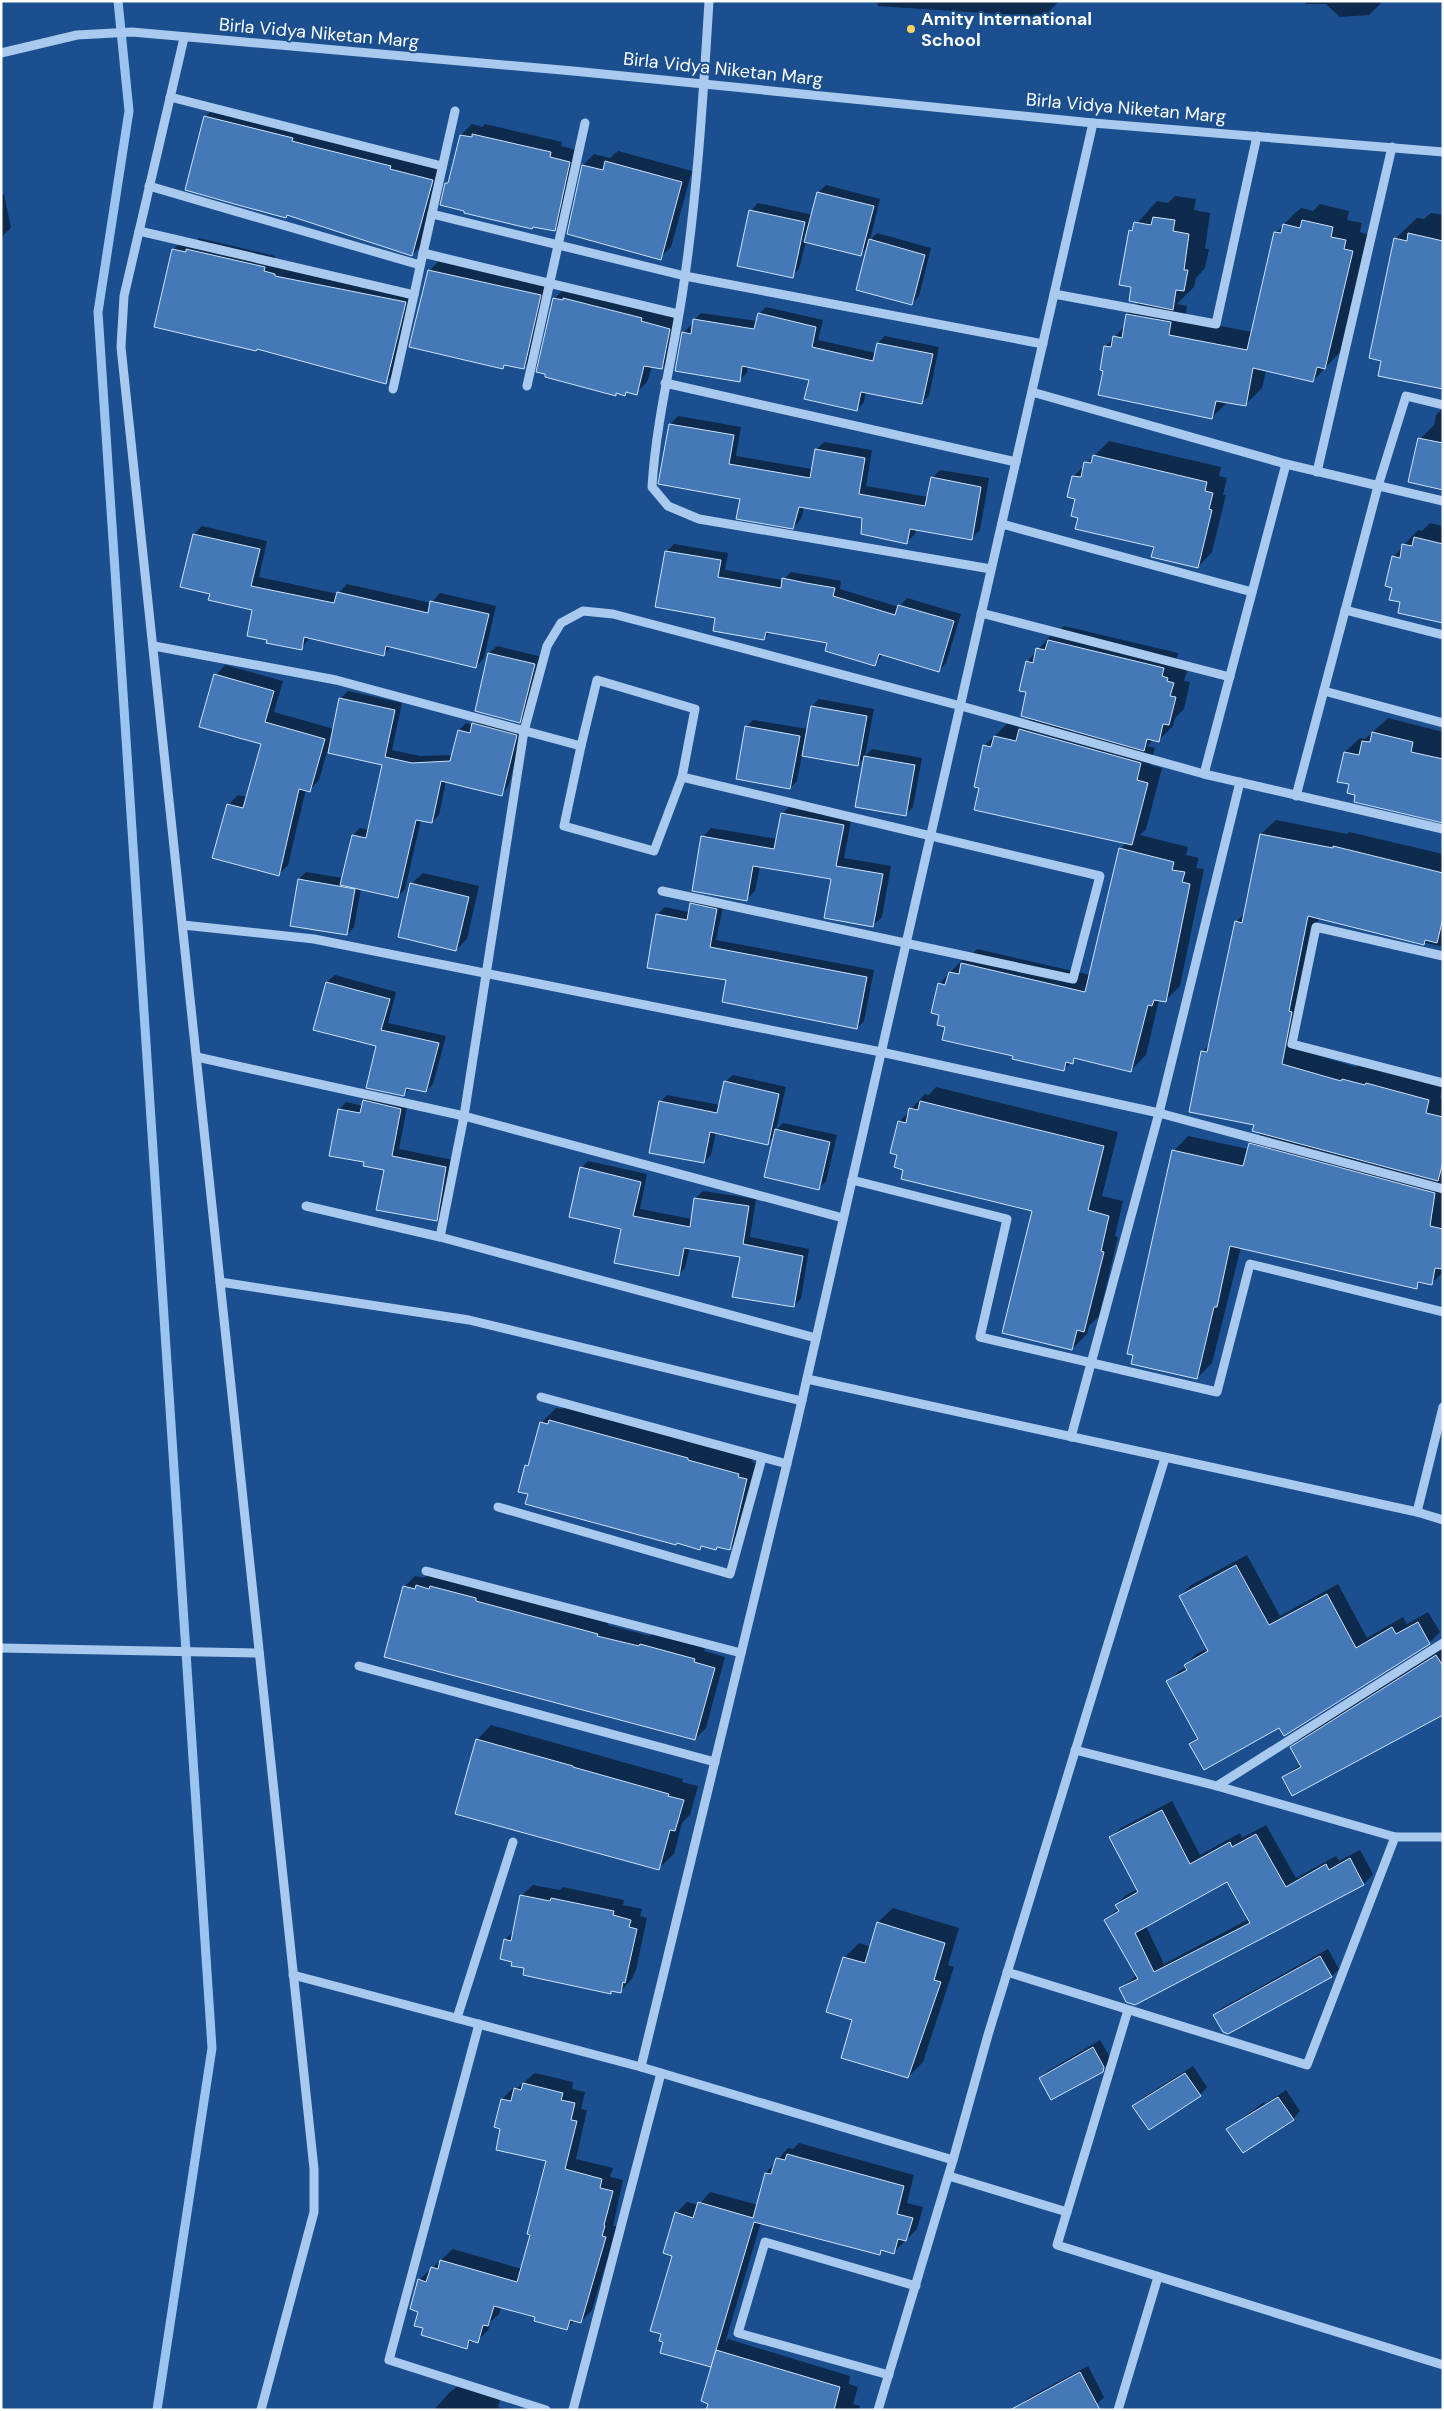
<svg xmlns="http://www.w3.org/2000/svg" width="1444" height="2411" viewBox="0 0 1444 2411" font-family="'DM Sans',sans-serif">
  <rect width="100%" height="100%" fill="#1b4f8f"/>
  <g fill="#0007" fill-rule="evenodd">
    <polygon points="877,1 1059,1 1040,21 1030,16 878,6"/>
    <polygon points="1304,1 1383,1 1369,15 1340,17 1326,4 1306,4"/>
    <polygon points="216,106 443,169 423,244 412,255 288,214 286,216 205,117"/>
    <polygon points="472,124 482,127 485,124 562,142 561,146 580,151 565,219 554,230 446,183 450,179 461,135"/>
    <polygon points="618,151 692,171 671,247 660,258 583,165 594,154 610,158"/>
    <polygon points="826,185 880,199 870,240 877,233 931,248 919,296 912,304 868,247 860,255 806,241 799,269 792,276 751,211 758,203 813,215 819,192"/>
    <polygon points="4,194 11,228 1,237 1,195"/>
    <polygon points="1175,196 1196,199 1194,210 1210,213 1205,249 1209,249 1205,268 1196,278 1194,287 1177,304 1187,306 1185,319 1252,332 1276,233 1292,216 1301,208 1313,211 1320,204 1349,211 1347,220 1362,223 1360,232 1369,235 1341,351 1313,381 1266,370 1262,388 1245,405 1228,402 1212,417 1104,370 1106,346 1125,326 1127,314 1140,302 1133,286 1130,231 1157,201 1168,203"/>
    <polygon points="1431,213 1443,215 1443,388 1382,360 1395,239 1417,218 1424,219"/>
    <polygon points="199,238 275,256 274,260 416,291 397,371 386,382 258,348 173,250 184,239 196,241"/>
    <polygon points="440,260 551,285 535,357 524,368 506,364 503,367 429,271"/>
    <polygon points="565,288 680,318 673,357 662,368 652,366 647,382 636,393 628,391 625,394 617,392 615,394 554,299"/>
    <polygon points="766,307 823,320 818,340 876,353 878,343 885,336 939,347 929,396 921,403 866,391 864,402 857,410 810,379 748,366 747,373 739,380 683,333 691,325 693,326 694,320 701,313 757,321 759,314"/>
    <polygon points="1443,408 1443,491 1427,487 1420,439 1434,425 1436,415"/>
    <polygon points="678,416 741,427 736,456 812,469 816,450 824,442 872,450 866,486 928,497 932,478 940,470 989,478 980,530 971,539 916,529 915,534 907,542 864,517 804,507 801,519 793,528 741,498 670,425"/>
    <polygon points="1109,441 1221,467 1219,476 1227,478 1223,495 1226,495 1212,552 1198,567 1155,546 1079,517 1074,476"/>
    <polygon points="1430,523 1443,526 1443,622 1402,602 1393,587 1393,557 1418,530 1422,531"/>
    <polygon points="202,526 267,541 259,577 338,594 347,584 431,603 440,593 496,606 484,658 476,667 392,646 384,654 310,637 301,649 268,639 253,609 211,593 194,534"/>
    <polygon points="674,544 728,553 725,570 783,580 791,572 814,576 841,581 840,589 899,607 907,598 961,614 946,663 939,670 883,654 875,664 829,642 770,632 764,638 716,617 667,551"/>
    <polygon points="1064,626 1178,653 1176,662 1188,668 1184,681 1190,682 1184,709 1175,718 1173,726 1158,741 1154,739 1147,746 1155,748 1150,765 1162,768 1146,829 1140,835 1188,847 1186,855 1199,858 1196,868 1204,869 1180,986 1165,1001 1159,1000 1146,1055 1131,1070 1078,1057 1063,1070 1014,1055 947,1026 940,1014 939,984 964,958 968,958 977,949 1090,975 1120,849 1127,842 980,787 984,746 1010,721 1024,725 1031,718 1027,662 1052,634 1055,634"/>
    <polygon points="497,646 542,657 527,714 519,722 489,653"/>
    <polygon points="225,665 283,681 274,712 334,729 340,699 348,691 402,703 392,750 420,756 453,755 459,730 466,723 473,725 480,716 524,728 508,787 501,794 446,781 439,815 432,822 421,820 405,889 398,897 361,888 354,927 347,934 299,879 306,872 343,878 353,835 360,828 369,830 383,764 327,752 319,780 310,790 306,789 288,865 278,875 228,805 238,795 247,797 262,744 216,675"/>
    <polygon points="819,699 874,709 865,756 872,749 922,758 913,807 906,814 864,758 858,765 802,755 797,781 790,788 746,727 753,720 808,729 812,707"/>
    <polygon points="1388,718 1443,732 1443,821 1357,794 1350,784 1345,752 1360,738 1365,739"/>
    <polygon points="791,805 852,816 844,858 891,866 882,917 873,925 832,878 760,866 755,891 747,899 703,837 711,828 777,839 782,814"/>
    <polygon points="1276,820 1347,834 1349,832 1443,854 1443,947 1319,917 1304,997 1306,997 1296,1049 1356,1067 1358,1065 1443,1085 1440,1098 1443,1099 1443,1272 1431,1284 1422,1282 1416,1287 1241,1247 1212,1363 1197,1378 1174,1151 1188,1136 1248,1149 1250,1144 1261,1133 1202,1052 1209,1045 1236,922 1246,912 1261,834"/>
    <polygon points="423,873 479,886 467,939 456,950 411,884"/>
    <polygon points="698,897 724,902 716,940 874,970 864,1021 857,1028 727,979 657,915 665,907 689,912 691,904"/>
    <polygon points="335,975 396,992 388,1023 446,1036 433,1084 426,1091 411,1087 403,1095 378,1045 327,982"/>
    <polygon points="733,1075 786,1087 776,1130 783,1123 837,1135 826,1181 819,1188 774,1137 767,1143 716,1132 711,1155 704,1162 660,1102 667,1095 720,1105 725,1082"/>
    <polygon points="936,1087 1118,1132 1102,1196 1123,1201 1115,1236 1118,1237 1099,1316 1089,1326 1087,1334 1072,1349 1033,1210 904,1169 898,1154 899,1122 925,1094 929,1095"/>
    <polygon points="372,1094 408,1102 399,1149 453,1160 444,1213 436,1220 385,1169 365,1161 339,1110 346,1102 363,1106 364,1101"/>
    <polygon points="588,1161 647,1174 640,1209 692,1219 695,1199 703,1191 756,1199 750,1237 809,1249 801,1299 793,1306 742,1256 690,1247 685,1268 678,1275 622,1228 581,1168"/>
    <polygon points="565,1406 753,1459 752,1462 761,1465 744,1534 730,1549 703,1545 700,1548 520,1491 541,1423 556,1408 562,1409"/>
    <polygon points="1247,1555 1280,1616 1338,1584 1367,1638 1403,1617 1407,1624 1428,1612 1440,1632 1429,1643 1280,1726 1191,1744 1198,1737 1168,1682 1179,1671 1187,1667 1186,1665 1196,1654 1208,1648 1180,1596 1191,1585"/>
    <polygon points="428,1574 608,1623 608,1625 650,1636 652,1634 705,1648 704,1651 725,1657 706,1728 695,1739 404,1587 415,1576 424,1578"/>
    <polygon points="1443,1648 1443,1713 1283,1778 1301,1764 1292,1747 1301,1738"/>
    <polygon points="491,1725 683,1779 682,1782 698,1786 690,1815 682,1823 674,1854 659,1868 477,1740"/>
    <path d="M1172,1801L1200,1855L1240,1833L1242,1838L1266,1825L1296,1878L1336,1856L1339,1861L1360,1850L1373,1874L1364,1884L1135,2004L1120,1989L1137,1975L1105,1920L1119,1908L1116,1905L1126,1895L1138,1889L1111,1837L1121,1828ZM1227,1880L1249,1919L1164,1964L1146,1926Z"/>
    <polygon points="533,1885 560,1890 563,1887 624,1900 623,1905 642,1909 640,1916 647,1918 636,1970 631,1980 620,1992 613,1990 610,1993 526,1967 513,1961 505,1940 515,1930 521,1896"/>
    <polygon points="893,1908 959,1928 948,1965 954,1967 923,2062 908,2077 844,1958 859,1943 871,1947 878,1922"/>
    <polygon points="1328,1949 1339,1969 1332,1976 1228,2033 1215,2015 1222,2008"/>
    <polygon points="1100,2040 1111,2059 1102,2071 1040,2078 1048,2071"/>
    <polygon points="1193,2066 1207,2087 1200,2095 1150,2128 1134,2106 1141,2099"/>
    <polygon points="535,2073 573,2082 572,2089 585,2092 581,2109 587,2110 576,2159 613,2168 610,2177 623,2180 613,2226 617,2226 592,2310 581,2322 575,2320 567,2328 537,2316 501,2307 499,2314 491,2321 488,2330 477,2341 473,2340 466,2347 425,2328 420,2311 419,2280 453,2249 522,2269 548,2160 502,2128 502,2099 513,2088 516,2089"/>
    <polygon points="1286,2090 1300,2111 1293,2119 1228,2129 1264,2102 1265,2104"/>
    <polygon points="799,2143 914,2175 907,2203 923,2207 917,2229 893,2253 883,2250 879,2253 761,2222 725,2343 728,2339 850,2376 849,2384 858,2387 853,2404 860,2406 858,2410 708,2410 714,2362 665,2342 676,2213 687,2202 699,2205 710,2192 758,2205 766,2173 788,2148 793,2149"/>
    <polygon points="1088,2366 1104,2397 1097,2404 1020,2405 1028,2398"/>
    <polygon points="459,2385 501,2395 498,2407 508,2410 434,2410 449,2393"/>
  </g>
  <g fill="none" stroke-linecap="round" stroke-linejoin="round">
    <polyline stroke="#9cc4f0" stroke-width="9" points="118,1 129,111 98,312 212,2048 157,2410"/>
  </g>
  <g fill="#4478b7" stroke="#cfe3fa" fill-rule="evenodd">
    <polygon points="204,116 293,138 292,141 303,144 391,166 390,169 433,180 412,256 287,215 286,218 238,205 185,190"/>
    <polygon points="472,134 551,152 550,157 570,162 555,231 533,227 532,229 464,213 464,211 440,205 445,183 448,183 460,135 472,137"/>
    <polygon points="605,161 682,182 661,260 567,234 582,165 603,170"/>
    <polygon points="817,192 874,206 861,256 804,242"/>
    <polygon points="749,210 805,222 793,278 737,266"/>
    <polygon points="1153,217 1175,220 1173,231 1189,234 1184,270 1188,270 1184,291 1176,290 1173,310 1129,301 1131,287 1119,285 1129,230 1132,231 1134,222 1151,225"/>
    <polygon points="1302,220 1333,227 1331,237 1346,240 1344,249 1353,251 1325,369 1317,367 1313,382 1253,368 1246,406 1216,401 1212,419 1098,395 1103,371 1100,370 1104,346 1111,347 1113,336 1122,338 1126,314 1171,322 1169,335 1247,350 1274,232 1281,233 1283,224 1300,228"/>
    <polygon points="1408,233 1443,241 1443,389 1378,376 1381,361 1369,358 1394,238 1407,241"/>
    <polygon points="869,239 925,255 912,305 856,290"/>
    <polygon points="172,249 186,252 186,249 265,267 264,271 275,274 275,276 406,302 386,384 257,349 256,351 154,327"/>
    <polygon points="428,270 541,295 524,369 504,365 503,369 409,347"/>
    <polygon points="553,298 563,300 563,298 642,318 641,321 670,329 662,369 644,366 637,395 626,392 625,396 616,393 616,396 545,377 545,374 536,372"/>
    <polygon points="758,313 816,327 812,347 873,361 877,343 933,354 922,404 861,392 857,411 804,399 809,380 742,366 740,382 675,371 682,332 691,334 693,319 754,329"/>
    <polygon points="669,424 734,435 729,464 810,478 815,449 865,458 859,494 925,506 931,477 981,487 972,540 910,529 907,544 861,534 862,518 799,507 793,529 736,519 740,499 658,484"/>
    <polygon points="1418,438 1443,443 1443,490 1408,482"/>
    <polygon points="1093,455 1207,482 1205,491 1213,493 1209,509 1212,510 1198,568 1151,557 1154,547 1075,529 1078,518 1071,516 1075,499 1067,497 1072,476 1081,477 1084,462 1091,463"/>
    <polygon points="193,534 260,549 251,586 334,603 337,592 428,613 430,601 489,614 476,668 386,646 384,656 304,637 302,650 266,643 267,640 247,636 252,610 208,600 210,594 180,587"/>
    <polygon points="1414,537 1443,544 1443,623 1398,613 1400,602 1389,600 1392,588 1385,586 1392,556 1400,558 1402,544 1412,546"/>
    <polygon points="665,551 721,560 718,577 781,588 782,578 806,583 835,588 833,596 895,615 898,605 954,621 939,672 879,654 875,666 825,651 827,643 766,632 764,640 713,631 715,618 655,607"/>
    <polygon points="1048,640 1164,668 1162,676 1168,678 1167,681 1174,683 1170,696 1176,697 1169,725 1163,724 1159,742 1147,739 1144,751 1021,716 1026,692 1019,691 1026,661 1033,663 1036,648 1045,650"/>
    <polygon points="488,653 535,664 520,723 475,711"/>
    <polygon points="214,674 274,691 265,722 325,739 310,792 299,789 279,876 212,858 227,804 243,808 261,744 199,727"/>
    <polygon points="339,698 395,710 385,757 412,763 450,761 458,730 470,733 472,723 517,735 502,796 441,781 432,823 416,820 398,898 340,885 352,835 366,838 382,765 328,753"/>
    <polygon points="811,706 867,716 858,766 802,756"/>
    <polygon points="745,726 800,736 790,789 736,779"/>
    <polygon points="1019,729 1141,763 1137,780 1148,783 1132,845 974,810 979,788 974,787 983,745 991,747 994,736 1016,741"/>
    <polygon points="1372,732 1413,742 1411,752 1443,759 1443,823 1354,802 1355,795 1347,793 1349,784 1337,782 1344,752 1359,755 1362,741 1370,742"/>
    <polygon points="864,756 915,765 906,816 855,807"/>
    <polygon points="781,813 844,825 836,866 883,874 873,927 824,918 831,879 753,866 747,901 692,891 701,836 774,849"/>
    <polygon points="1260,834 1333,848 1333,846 1443,873 1443,918 1437,943 1425,940 1424,945 1308,916 1289,1011 1292,1012 1282,1064 1341,1081 1342,1079 1365,1085 1366,1083 1429,1100 1426,1113 1443,1117 1443,1162 1438,1181 1252,1131 1254,1125 1189,1112 1201,1051 1207,1052 1235,921 1242,923"/>
    <polygon points="1119,848 1174,862 1172,870 1185,872 1182,882 1190,884 1166,1002 1154,1000 1152,1006 1148,1005 1131,1072 1074,1058 1073,1064 1066,1062 1064,1071 1012,1059 1013,1056 942,1040 945,1027 937,1025 939,1015 931,1013 938,983 945,985 949,972 959,974 961,963 1085,992"/>
    <polygon points="298,879 355,889 347,935 290,926"/>
    <polygon points="410,883 469,897 456,951 398,937"/>
    <polygon points="690,903 717,909 710,947 867,977 857,1029 722,1002 726,980 647,968 656,914 687,920"/>
    <polygon points="326,982 390,999 381,1030 439,1043 426,1092 406,1088 404,1096 366,1088 376,1046 313,1030"/>
    <polygon points="724,1081 779,1094 768,1145 710,1132 704,1163 649,1153 659,1101 717,1113"/>
    <polygon points="363,1100 401,1109 392,1156 446,1167 437,1221 376,1210 384,1170 363,1166 364,1162 329,1156 338,1109 360,1113"/>
    <polygon points="920,1101 1104,1146 1088,1210 1109,1216 1101,1251 1104,1252 1084,1332 1077,1330 1072,1350 1002,1333 1032,1211 901,1179 903,1170 894,1167 897,1155 890,1153 898,1121 906,1123 909,1108 918,1110"/>
    <polygon points="775,1129 830,1142 819,1190 764,1177"/>
    <polygon points="1249,1143 1435,1193 1430,1226 1443,1229 1443,1269 1435,1268 1432,1285 1418,1282 1417,1289 1230,1246 1217,1307 1214,1307 1197,1379 1131,1364 1133,1355 1127,1354 1172,1150 1243,1166"/>
    <polygon points="580,1167 641,1182 633,1216 690,1227 694,1198 749,1206 743,1244 803,1256 794,1307 732,1297 740,1257 684,1248 679,1276 614,1263 621,1229 569,1217"/>
    <polygon points="549,1420 688,1458 688,1460 739,1474 738,1477 747,1479 730,1550 717,1547 716,1550 701,1546 700,1550 677,1543 676,1545 525,1504 528,1494 518,1492 525,1465 528,1466 540,1422 548,1424"/>
    <polygon points="1236,1565 1269,1625 1327,1594 1356,1648 1392,1627 1396,1634 1418,1622 1430,1644 1284,1736 1279,1728 1204,1770 1189,1744 1198,1739 1166,1681 1187,1670 1184,1665 1208,1651 1179,1596"/>
    <polygon points="416,1585 429,1589 430,1586 476,1598 476,1601 598,1634 597,1636 639,1646 640,1644 695,1659 694,1662 715,1668 695,1740 384,1657 403,1586 415,1589"/>
    <polygon points="1436,1655 1443,1666 1443,1715 1292,1796 1282,1777 1301,1767 1290,1747"/>
    <polygon points="476,1739 573,1766 573,1767 669,1794 668,1796 684,1800 675,1831 670,1830 659,1870 455,1814"/>
    <path d="M1162,1810L1190,1864L1230,1842L1232,1847L1256,1834L1286,1887L1326,1864L1329,1870L1350,1858L1364,1885L1135,2005L1126,2002L1119,1988L1138,1979L1104,1920L1119,1911L1115,1905L1138,1892L1109,1837ZM1227,1882L1250,1923L1154,1972L1135,1933Z"/>
    <polygon points="520,1895 550,1901 551,1898 614,1911 613,1915 631,1920 629,1927 637,1929 625,1983 623,1982 621,1993 611,1991 611,1994 532,1977 523,1975 524,1968 511,1966 512,1962 500,1959 504,1939 511,1941"/>
    <polygon points="877,1922 945,1943 934,1980 941,1982 908,2078 841,2058 852,2020 826,2012 843,1957 865,1963"/>
    <polygon points="1320,1956 1332,1977 1228,2034 1223,2032 1213,2015"/>
    <polygon points="1093,2047 1104,2067 1103,2072 1051,2100 1039,2078"/>
    <polygon points="1185,2073 1201,2096 1149,2130 1132,2106"/>
    <polygon points="523,2083 563,2093 561,2100 575,2103 571,2120 577,2121 565,2169 602,2179 600,2188 613,2191 604,2225 605,2226 602,2236 606,2237 581,2323 570,2320 567,2330 534,2321 535,2317 494,2306 488,2326 483,2325 478,2343 469,2340 467,2349 421,2335 423,2328 414,2326 418,2312 410,2309 418,2279 426,2282 431,2267 438,2269 440,2260 517,2282 530,2235 527,2234 546,2161 496,2150 500,2129 494,2127 501,2099 511,2101 514,2088 521,2090"/>
    <polygon points="1278,2097 1294,2120 1243,2153 1226,2129"/>
    <polygon points="787,2154 904,2186 897,2214 913,2218 906,2241 898,2239 894,2254 881,2250 880,2255 754,2222 711,2367 660,2353 663,2342 659,2341 661,2334 650,2331 672,2256 663,2253 675,2212 693,2218 698,2202 753,2218 765,2173 771,2174 776,2158 785,2160"/>
    <polygon points="716,2350 840,2387 834,2410 706,2410 708,2404 701,2401"/>
    <polygon points="1080,2372 1100,2410 1010,2410"/>
  </g>
  <g fill="none" stroke-linecap="round" stroke-linejoin="round">
    <g stroke="#a9c9ee" stroke-width="9">
      <path d="M709,1C703,99 697,199 682,296C672,360 656,422 652,487L668,506L699,519L991,569"/>
      <polyline points="184,38 124,296 121,347 314,2169 314,2212 261,2410"/>
      <polyline points="1,53 77,35 132,32 573,71 1093,123 1443,152"/>
      <polyline points="170,97 442,166"/>
      <polyline points="149,186 420,265"/>
      <polyline points="432,214 685,276 1043,344"/>
      <polyline points="139,231 414,295 423,253 678,314"/>
      <polyline points="423,253 455,111"/>
      <polyline points="1054,294 1216,324 1257,136"/>
      <polyline points="665,383 1016,462"/>
      <polyline points="527,386 585,123"/>
      <polyline points="393,389 414,295"/>
      <polyline points="1032,392 1286,464 1443,501"/>
      <polyline points="1317,472 1392,147"/>
      <polyline points="1002,524 1252,592"/>
      <polyline points="1345,610 1443,635"/>
      <polyline points="981,613 1230,677"/>
      <polyline points="154,646 336,680 581,746 597,680 695,709 682,777 1100,876 1073,979 662,891"/>
      <polyline points="1324,691 1443,723"/>
      <polyline points="581,746 564,826 654,851 682,777"/>
      <polyline points="1204,774 1286,464"/>
      <polyline points="1296,796 1378,486 1406,396 1443,405"/>
      <polyline points="183,925 314,939 881,1052 1159,1113 1443,1189"/>
      <polyline points="1443,956 1316,927 1292,1044 1443,1083"/>
      <polyline points="197,1057 464,1116 843,1218"/>
      <polyline points="852,1180 1007,1219 980,1337 1217,1392 1250,1264 1443,1312"/>
      <polyline points="306,1206 440,1237 816,1338"/>
      <polyline points="440,1237 464,1116 524,731 547,646 561,623 583,611 613,614 961,706 1204,774 1443,829"/>
      <polyline points="220,1282 469,1320 802,1401"/>
      <polyline points="807,1379 1417,1512"/>
      <polyline points="541,1397 787,1464"/>
      <polyline points="1443,1407 1417,1512 1443,1520"/>
      <polyline points="1071,1437 1159,1113 1240,782"/>
      <polyline points="498,1507 730,1574 762,1458"/>
      <polyline points="426,1571 741,1653"/>
      <polyline points="1,1648 259,1653"/>
      <polyline points="359,1666 715,1762"/>
      <polyline points="1075,1750 1217,1786 1443,1643"/>
      <polyline points="1217,1786 1395,1837 1443,1837"/>
      <polyline points="1007,1972 1307,2065 1395,1837"/>
      <polyline points="293,1975 641,2067 953,2160 988,2035 1165,1458"/>
      <polyline points="1128,2010 1057,2245 1443,2365"/>
      <polyline points="457,2018 513,1842"/>
      <polyline points="479,2024 389,2360 546,2410"/>
      <polyline points="641,2067 797,1422 1093,123"/>
      <polyline points="949,2176 1067,2212"/>
      <polyline points="889,2375 738,2333 765,2242 916,2286"/>
      <polyline points="573,2410 661,2073"/>
      <polyline points="878,2410 953,2160"/>
      <polyline points="1118,2410 1158,2277"/>
    </g>
  </g>
  <circle fill="#ffd166" stroke="#1b4f8f" stroke-width="2" cx="911" cy="29" r="5"/>
  <g text-anchor="middle" dominant-baseline="central" stroke-width="4" stroke-linejoin="round" paint-order="stroke">
    <g font-size="18" font-weight="bold" fill="#fff" stroke="#1b4f8f" text-anchor="start">
      <text x="921" y="19">Amity International<tspan x="921" dy="21">School</tspan></text>
    </g>
    <g font-size="18" fill="#fff" stroke="#1b4f8f">
      <text transform="translate(319 33) rotate(5)">Birla Vidya Niketan Marg</text>
      <text transform="translate(723 69) rotate(6)">Birla Vidya Niketan Marg</text>
      <text transform="translate(1126 108) rotate(5)">Birla Vidya Niketan Marg</text>
    </g>
  </g>
  <rect width="1444" height="2411" fill="none" stroke="#ffffff" stroke-width="5"/>
</svg>
